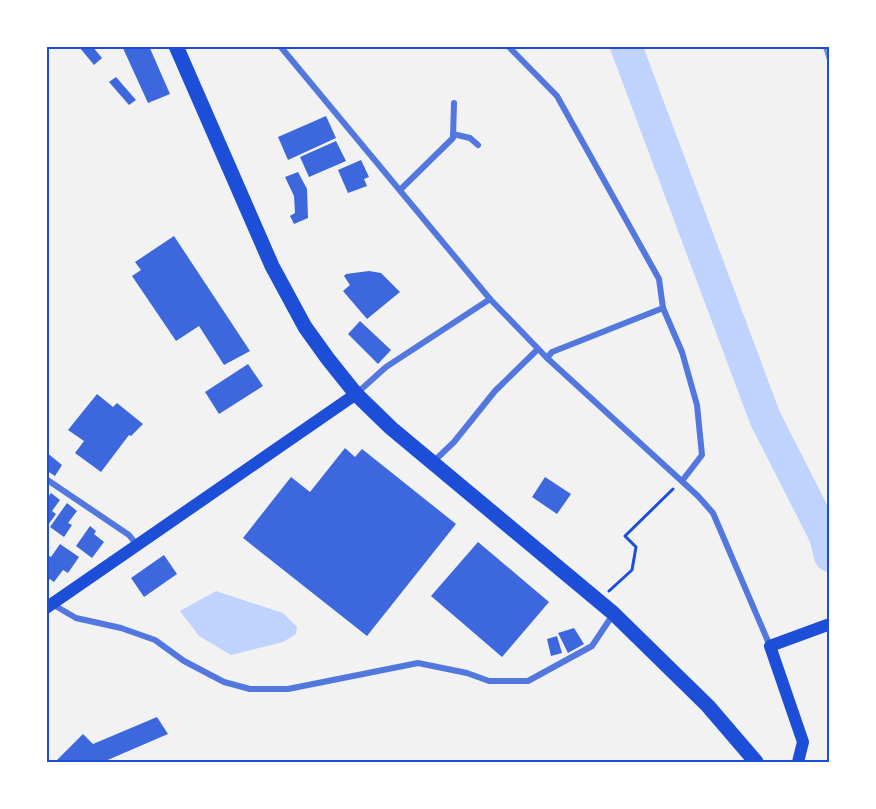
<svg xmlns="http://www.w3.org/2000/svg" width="876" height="809" viewBox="0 0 876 809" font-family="Rubik,sans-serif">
  <rect width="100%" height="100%" fill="#f2f2f2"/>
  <polygon fill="#bfd3fe" points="216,591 283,613 297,627 296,634 283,642 231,655 199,636 180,611"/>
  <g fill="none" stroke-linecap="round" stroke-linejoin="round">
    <polyline stroke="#bfd3fe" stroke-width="32" points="626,46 765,418 825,536 830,556"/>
  </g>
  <g fill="#3d67dc">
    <polygon points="82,46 92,46 102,58 94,65 80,48"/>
    <polygon points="122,46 149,46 170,94 148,103"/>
    <polygon points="116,77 136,100 129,105 109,82"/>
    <polygon points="326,116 336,138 288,160 278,137"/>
    <polygon points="336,141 346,161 309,177 300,157"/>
    <polygon points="361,160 369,177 364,179 367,186 348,193 338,170"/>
    <polygon points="298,172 307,189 308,218 294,224 290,216 295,213 294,196 285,177"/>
    <polygon points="174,236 250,351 224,365 199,326 176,341 132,276 141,270 135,262"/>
    <polygon points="369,271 381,273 400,292 367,319 343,291 350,285 344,276 346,274"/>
    <polygon points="360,321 391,350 378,364 348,334"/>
    <polygon points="248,364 263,386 219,414 205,392"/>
    <polygon points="97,394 113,407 117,403 143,424 131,436 129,435 101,472 75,453 84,441 68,430"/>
    <polygon points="345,448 355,457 362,449 456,524 367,636 243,538 291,477 310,492"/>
    <polygon points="46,452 62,465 55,476 46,470"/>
    <polygon points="545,477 571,494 557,514 532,497"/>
    <polygon points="51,493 60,500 52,511 56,514 48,525 46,500"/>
    <polygon points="67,503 77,511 68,523 72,525 64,537 50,527"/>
    <polygon points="90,526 96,531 94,534 104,542 92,558 76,546"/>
    <polygon points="478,542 549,602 502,657 431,596"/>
    <polygon points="60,544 79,557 68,573 63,570 54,582 50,579 46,583 46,554 51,557"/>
    <polygon points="164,555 177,574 144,597 131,578"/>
    <polygon points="574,628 584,644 568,653 558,633"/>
    <polygon points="557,636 562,653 551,656 547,639"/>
    <polygon points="157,717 168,734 103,762 55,762 83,734 93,744"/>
  </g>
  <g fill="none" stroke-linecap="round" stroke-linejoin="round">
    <polyline stroke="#1d4ed8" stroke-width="3" points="609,591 632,570 636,547 625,536 673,489"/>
    <g stroke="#5277de" stroke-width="6">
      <polyline points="280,46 490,299 547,358 698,496 713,513 770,646"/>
      <polyline points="508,46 557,96 659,279 663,308 682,352 697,405 702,455 682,481"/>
      <polyline points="453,134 470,138 478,145"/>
      <polyline points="400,190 453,138 454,103"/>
      <polyline points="547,358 552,352 663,308"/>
      <polyline points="356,394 386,367 490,299"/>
      <polyline points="432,463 454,442 495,391 538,349"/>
      <polyline points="46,479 129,535 137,545"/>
      <polyline points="52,604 76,618 121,628 155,640 184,661 224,682 250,689 288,689 418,663 467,673 489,681 528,681 592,646 612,616"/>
    </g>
    <g stroke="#1d4ed8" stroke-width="12">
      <polyline points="46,608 356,394"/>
      <polyline points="798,762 803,742 770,646 830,624"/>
    </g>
    <polyline stroke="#1d4ed8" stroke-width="15" points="176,46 272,266 305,327 328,359 356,394 391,428 613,613 708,706 756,762"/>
    <polyline stroke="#7290e2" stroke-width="4.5" points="825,46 830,62"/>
  </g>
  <rect width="876" height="809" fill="none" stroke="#ffffff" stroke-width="96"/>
  <rect x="48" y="48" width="780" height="713" fill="none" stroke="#1d4ed8" stroke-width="2"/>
</svg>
